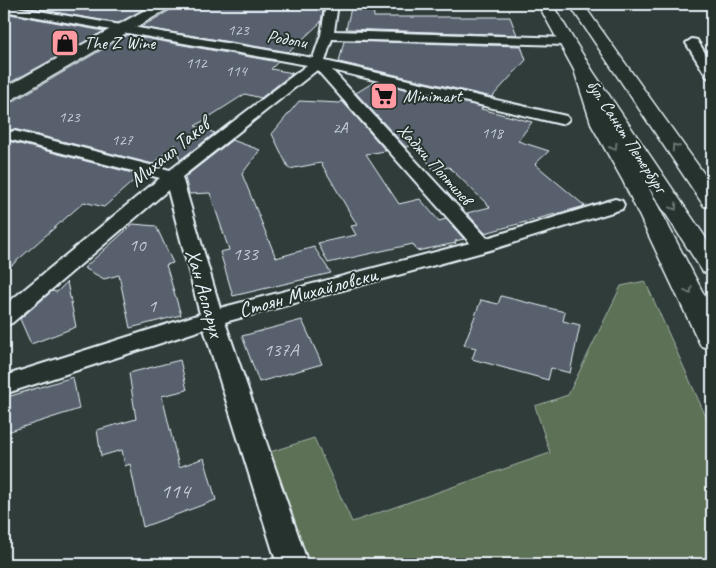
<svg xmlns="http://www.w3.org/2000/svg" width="716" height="568" viewBox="0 0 716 568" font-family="Caveat,sans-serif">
  <rect width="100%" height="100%" fill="#303c3a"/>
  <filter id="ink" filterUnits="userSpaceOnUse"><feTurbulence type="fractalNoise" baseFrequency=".02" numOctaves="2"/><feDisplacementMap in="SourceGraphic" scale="10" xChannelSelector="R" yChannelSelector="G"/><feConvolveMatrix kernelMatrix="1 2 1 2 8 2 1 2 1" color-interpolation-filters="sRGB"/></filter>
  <g filter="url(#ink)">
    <polygon fill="#5c7155" stroke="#a2b1a6" points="645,281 712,430 712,564 308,564 270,452 314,438 352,522 550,453 535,406 568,395 621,286"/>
    <g fill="#58606d" stroke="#e8f1f8">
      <polygon points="8,4 153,4 118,23"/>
      <polygon points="175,4 324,4 321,22 289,52 141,27 172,9"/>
      <polygon points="352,4 373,4 374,17 510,17 517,35 346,29"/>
      <polygon points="4,13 104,31 4,86"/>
      <polygon points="127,35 278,62 271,69 293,73 261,98 245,94 195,126 215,133 180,160 175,144 153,164 14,129 7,131 4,137 8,141 140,175 104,207 84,202 4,272 4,104 12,102"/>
      <polygon points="344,41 521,46 526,60 492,97 339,62"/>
      <polygon points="374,82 483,107 481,109 532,122 518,141 549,151 535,164 585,206 485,233 467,213 490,207 449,167 434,170 415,145 406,147 356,93"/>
      <polygon points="299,101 340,103 342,101 386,151 366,154 399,204 420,199 439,221 446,219 464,239 455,241 456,243 417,251 413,244 328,263 318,243 356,235 351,226 357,225 321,163 289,169 272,134"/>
      <polygon points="232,140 260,150 242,174 276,258 314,247 331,273 233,296 220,252 229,250 210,193 189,194 185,177"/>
      <polygon points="133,224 156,226 173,263 166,265 181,315 130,328 119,275 104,279 84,268"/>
      <polygon points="67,282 76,327 31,344 20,319 52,291 57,292"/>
      <polygon points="501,296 565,312 563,321 580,325 570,373 551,368 548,380 472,359 476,348 464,345 481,300 498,304"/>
      <polygon points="302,320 322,364 259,382 242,336"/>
      <polygon points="180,360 187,390 162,396 179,467 204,458 216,500 143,527 130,464 125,466 122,450 101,456 97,430 136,419 129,373"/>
      <polygon points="73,377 79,409 4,433 4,398"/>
    </g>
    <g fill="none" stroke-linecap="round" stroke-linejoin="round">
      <g stroke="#e8f1f8" stroke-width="4">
        <g id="minor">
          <path d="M326,4H338L334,31L571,38L572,41L571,44L566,45L332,39L325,61L566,116L569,119L566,122L561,124L332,70L487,238L615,199L622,201L624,205L622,209L490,250L225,322L308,564H277L204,329L4,394V376L200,314L168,190L12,323L4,326V306L160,178L8,139L6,136L8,133L14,131L170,170L307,65L4,11V5L313,58L321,35ZM317,70L470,243L220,308L182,177Z"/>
          <polygon points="692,39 697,40 712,64 712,78 707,77 686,43"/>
        </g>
      </g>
      <g stroke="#e8f1f8" stroke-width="3">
        <g id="secondary">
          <polygon points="538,4 552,4 592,70 712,247 712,274 703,272 699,266 574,70"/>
          <polygon points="569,4 583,4 712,185 712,208 704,206"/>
        </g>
      </g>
      <g stroke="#e8f1f8" stroke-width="3">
        <g id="primary">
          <polygon points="156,4 173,4 171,7 11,100 4,102 4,88"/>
          <polygon points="583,65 589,66 592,70 612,126 645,181 712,310 712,349 701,346 697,338 623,181 592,126 574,70 577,66"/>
        </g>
      </g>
      <use href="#minor" fill="#26332d" fill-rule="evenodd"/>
      <use href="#secondary" fill="#26332d" fill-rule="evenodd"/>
      <use href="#primary" fill="#26332d" fill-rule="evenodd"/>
    </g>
    <defs><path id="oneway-chevron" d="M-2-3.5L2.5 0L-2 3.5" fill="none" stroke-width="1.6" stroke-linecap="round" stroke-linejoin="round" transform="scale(1.25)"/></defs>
    <g stroke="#6a7674">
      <use href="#oneway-chevron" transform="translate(614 147) rotate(60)"/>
      <use href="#oneway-chevron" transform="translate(675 147) rotate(-125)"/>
      <use href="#oneway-chevron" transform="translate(674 207) rotate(57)"/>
      <use href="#oneway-chevron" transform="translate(689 291) rotate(64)"/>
    </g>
  </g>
  <defs>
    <g id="shop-square" transform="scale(1.4375)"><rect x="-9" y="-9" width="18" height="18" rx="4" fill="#ff9aa2" stroke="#26332d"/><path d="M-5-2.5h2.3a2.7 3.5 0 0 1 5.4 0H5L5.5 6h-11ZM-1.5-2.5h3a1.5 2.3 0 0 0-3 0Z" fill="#111"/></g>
    <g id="supermarket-square" transform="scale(1.4375)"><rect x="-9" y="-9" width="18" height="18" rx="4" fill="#ff9aa2" stroke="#26332d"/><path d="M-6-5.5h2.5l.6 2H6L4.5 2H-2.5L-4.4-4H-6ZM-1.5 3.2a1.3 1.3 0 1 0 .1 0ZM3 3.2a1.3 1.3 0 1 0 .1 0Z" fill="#111"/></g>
  </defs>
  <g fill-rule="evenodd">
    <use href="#shop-square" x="65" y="43"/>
    <use href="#supermarket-square" x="384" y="96"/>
  </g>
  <g text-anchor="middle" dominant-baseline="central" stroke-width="4" stroke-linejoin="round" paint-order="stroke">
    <g font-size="16" fill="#c4cdd5">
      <text x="238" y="30">123</text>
      <text x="196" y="63">112</text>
      <text x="236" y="71">114</text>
      <text x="69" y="117">123</text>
      <text x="340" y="128">2А</text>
      <text x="492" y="133">118</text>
      <text x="122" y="140">127</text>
    </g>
    <g font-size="18" fill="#e8f1f8" stroke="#26332d">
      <text transform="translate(287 39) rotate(10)">Родопи</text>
      <text transform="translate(627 136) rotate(57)">бул. Санкт Петербург</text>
      <text transform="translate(435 164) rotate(48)">Хаджи Поптилев</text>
    </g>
    <g font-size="18" fill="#e8f1f8" stroke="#26332d" text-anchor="start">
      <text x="84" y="43">The Z Wine</text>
      <text x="403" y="96">Minimart</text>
    </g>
    <g font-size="19" fill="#c4cdd5">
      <text x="137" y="245">10</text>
      <text x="245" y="254">133</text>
      <text x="152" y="306">1</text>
      <text x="281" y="350">137А</text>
    </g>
    <g font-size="21" fill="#e8f1f8" stroke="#26332d">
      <text transform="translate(169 152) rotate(-39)">Михаил Такев</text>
      <text transform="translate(308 292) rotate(-15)">Стоян Михайловски</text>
      <text transform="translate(205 293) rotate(74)">Хан Аспарух</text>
    </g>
    <g font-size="22" fill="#c4cdd5">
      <text x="175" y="491">114</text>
    </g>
  </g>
  <rect width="716" height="568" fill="none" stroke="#26332d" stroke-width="20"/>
  <rect x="10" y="10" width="696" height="548" fill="none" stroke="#e8f1f8" stroke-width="2" filter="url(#ink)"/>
</svg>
